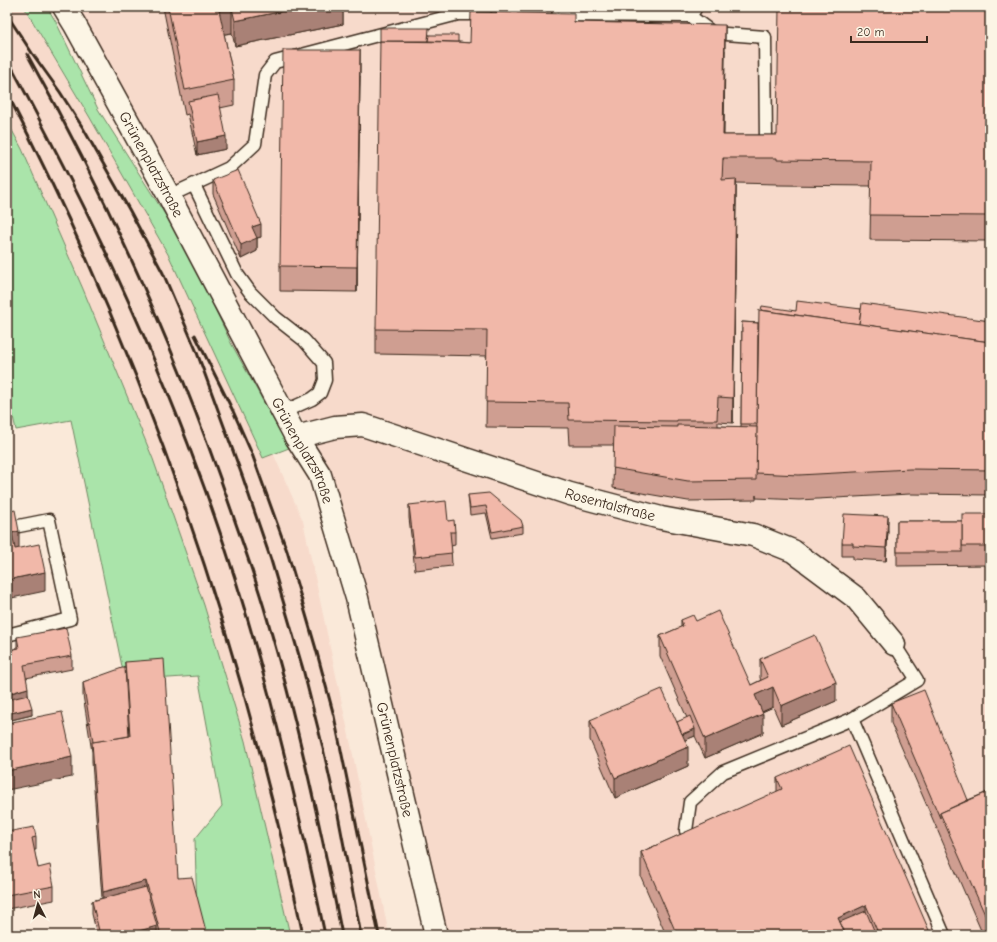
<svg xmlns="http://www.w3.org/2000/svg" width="997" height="942" viewBox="0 0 997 942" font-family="'Comic Neue',sans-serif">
  <rect width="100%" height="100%" fill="#fae9d9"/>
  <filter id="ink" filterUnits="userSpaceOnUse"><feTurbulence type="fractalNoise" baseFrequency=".025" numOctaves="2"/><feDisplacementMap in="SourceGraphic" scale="8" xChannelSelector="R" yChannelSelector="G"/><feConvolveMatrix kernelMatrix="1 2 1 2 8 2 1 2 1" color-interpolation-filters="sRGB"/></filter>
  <g filter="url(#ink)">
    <g fill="#f7dacb">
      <polygon points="7,7 23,7 89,116 169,256 263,458 273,453 303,521 352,750 389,935 290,935 245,741 204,605 153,459 83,289 22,149 7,121"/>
      <polygon points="51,7 990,7 990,935 446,935 413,789 351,534 331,471 275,371 169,196"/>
    </g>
    <g fill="#aae4aa" stroke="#728764">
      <polygon points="24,7 47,7 56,22 98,109 187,249 231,343 289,448 263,458 169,256 89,116"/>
      <polygon points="7,121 22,149 83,289 153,459 204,605 245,741 290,935 201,935 197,917 195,839 222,806 198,676 125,681 71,420 16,430 7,389"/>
    </g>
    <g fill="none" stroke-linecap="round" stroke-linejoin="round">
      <g stroke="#3b2a1e" stroke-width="15">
        <g id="service">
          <polyline points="558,15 690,16 695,9 695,7"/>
          <polyline points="690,16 713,33 765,37 766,143"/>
          <polyline points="194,185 237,274 250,292 276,318 304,340 324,363 325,380 320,393 312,399 283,412"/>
          <polyline points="169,196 229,168 255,144 265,75 275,62 458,14 485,14"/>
          <polyline points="7,635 70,619 49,520 19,526"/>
          <polyline points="852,719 944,935"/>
          <polyline points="686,831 690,802 723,772 852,719 917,680 894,644"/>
        </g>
      </g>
      <g stroke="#3b2a1e" stroke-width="25">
        <g id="minor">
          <path id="s1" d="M64,7L75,25L169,196L296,437L320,475L357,598L436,935"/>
          <path id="s2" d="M296,437L335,427L363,425L570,494L661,518L753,535L793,551L856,598L894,644"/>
        </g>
      </g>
      <use href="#service" stroke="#fcf5e5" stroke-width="12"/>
      <use href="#minor" stroke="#fcf5e5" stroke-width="22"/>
      <g stroke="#3b2a1e" stroke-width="3">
        <polyline points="7,15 32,53 60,92 83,128 130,211 163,273 196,350 243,478 271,560 303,669 322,744 338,815 361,935"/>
        <path d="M27,54C111,204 181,361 236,524C247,555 258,586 267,618C298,722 321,829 342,935"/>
        <path d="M7,58C39,119 72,180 101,242C136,316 169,391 197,468C254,619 292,777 325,935"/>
        <path d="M7,93C144,358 242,643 303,935"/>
        <polyline points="195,335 233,411 252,454 287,551 302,601 316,649 334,716 379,935"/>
      </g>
    </g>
    <g fill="#cf9e91" stroke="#3b2a1e">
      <polygon points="163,7 343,7 343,24 235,46 232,33 224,34 234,80 234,105 220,108 226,149 197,155 188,114 185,115"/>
      <rect x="718" y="7" width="32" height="1"/>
      <polygon points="990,7 990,241 870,240 871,186 777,185 777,184 736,183 733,423 718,422 718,426 741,427 742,322 758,323 796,311 861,309 990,321 990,495 910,494 799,500 756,498 756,495 756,500 688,501 613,488 614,445 569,445 568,428 486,427 487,356 376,354 376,329 429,35 458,42 470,43 574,22 725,50 724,135 777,135"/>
      <polygon points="360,76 357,292 280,291 280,266"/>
      <polygon points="213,180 261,237 257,238 257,251 241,259 213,194"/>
      <polygon points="468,495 523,526 523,533 492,538 486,513 470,515"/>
      <polygon points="409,505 448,521 455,532 455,545 451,546 452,566 415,570 409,518"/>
      <polygon points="990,514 990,565 897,566 897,521 962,521"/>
      <polygon points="888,530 886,561 853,559 853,556 842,556 842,543"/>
      <polygon points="681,620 696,621 751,685 761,680 760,678 760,659 836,701 781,725 773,707 762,712 763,733 705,758 695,736 685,740 688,766 615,798 590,740 590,720 677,722 687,718 660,656 660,636 681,627"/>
      <polygon points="17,637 72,656 72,669 26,678 28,695 32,715 11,720 7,722 7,657 10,656 10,650 17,648"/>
      <polygon points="125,662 178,878 207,935 97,935 92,914 92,901 102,898 92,762 92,752 83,695 83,682 125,668"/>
      <polygon points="891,703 968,800 990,791 990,935 983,935 891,723"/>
      <polygon points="777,778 931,935 666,935 641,877 641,852 777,792"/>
      <polygon points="7,832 36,837 36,850 34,850 38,868 54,886 54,900 7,909"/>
    </g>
    <g fill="#a98176" stroke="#3b2a1e">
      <polygon points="303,7 343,7 343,24 235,46 235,21"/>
      <polygon points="232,8 232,33 219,35 219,10"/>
      <polygon points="725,25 725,50 723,160 723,135"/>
      <polygon points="360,50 360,76 357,292 357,267"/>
      <polygon points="226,136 226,149 197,155 197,142"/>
      <polygon points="736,179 736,204 733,423 733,398"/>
      <polygon points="261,224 261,237 257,238 257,251 241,259 241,245 252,227"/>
      <polygon points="888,516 888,530 886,561 886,548"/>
      <polygon points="19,531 19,550 12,552 12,533"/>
      <polygon points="45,572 45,591 7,599 7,580"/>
      <polygon points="836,682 836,701 781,725 781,706"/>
      <polygon points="773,687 773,707 755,715 755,695"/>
      <polygon points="28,688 28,702 8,707 8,694"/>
      <polygon points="32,708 32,715 11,720 7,722 7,715 11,713"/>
      <polygon points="763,714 763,733 705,758 705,739"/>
      <polygon points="695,729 695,736 678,743 678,737"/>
      <polygon points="688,747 688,766 615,798 615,778"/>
      <polygon points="72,757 72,777 7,790 7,771"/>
      <polygon points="146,881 146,900 103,912 103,892"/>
      <polygon points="866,905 866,931 843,935 838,918"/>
      <polygon points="157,926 157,935 124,935"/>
    </g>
    <g fill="#f1b8a9" stroke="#3b2a1e">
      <polygon points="168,7 303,7 235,21 232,8 219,10 234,80 185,90"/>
      <polygon points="779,7 990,7 990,216 870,215 871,161 777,160 777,158 723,158 722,180 736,179 733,398 718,397 717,420 677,420 677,421 569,420 568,403 486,402 487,330 376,329 380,41 457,42 470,43 471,12 574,14 574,22 725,25 723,135 777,135"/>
      <polygon points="380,28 429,28 428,41 380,41"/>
      <polygon points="429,35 458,35 458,42 428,41"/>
      <polygon points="283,50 360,50 357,267 280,266"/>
      <polygon points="218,95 226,136 197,142 188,101"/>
      <polygon points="238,170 261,224 252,227 257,238 241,245 213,180"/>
      <polygon points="797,301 861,309 859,324 761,310 762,306 796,311"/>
      <polygon points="862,303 990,321 990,342 859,324"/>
      <polygon points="759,310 990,342 990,470 910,469 799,475 756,473"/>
      <polygon points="742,322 758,323 757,424 741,424"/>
      <polygon points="677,425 757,427 756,480 688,481 613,468 614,426 677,427"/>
      <polygon points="489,493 521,520 523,526 492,532 486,506 470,508 468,495"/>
      <polygon points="446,501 448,521 454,520 455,532 450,532 452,553 415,557 409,505"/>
      <polygon points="15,510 19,531 12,533 15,549 39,544 45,572 7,580 7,512"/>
      <polygon points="844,514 888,516 886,548 853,546 853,543 842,543"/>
      <rect x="962" y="514" width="28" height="32"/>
      <rect x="897" y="521" width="65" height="31"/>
      <polygon points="718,611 751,685 768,677 760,659 815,635 836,682 781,706 773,687 755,695 763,714 705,739 660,636 683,626 681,620 693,615 696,621"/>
      <polygon points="66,628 72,656 24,665 28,688 7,694 7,657 11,656 10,650 19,648 17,637"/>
      <polygon points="164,659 178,878 192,877 207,935 161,935 146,881 103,892 92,742 130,736 125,662"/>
      <polygon points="122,668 125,668 129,736 93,742 83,682"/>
      <polygon points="662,689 688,747 615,778 590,720"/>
      <polygon points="924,690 968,800 940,813 940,818 891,703"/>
      <polygon points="28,695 32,708 11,713 7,715 7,700"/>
      <polygon points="62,712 72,757 7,771 7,723"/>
      <polygon points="690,716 695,729 682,734 677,722"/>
      <polygon points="849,746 931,935 879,935 866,905 838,918 846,935 677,935 641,852 782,789 777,778"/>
      <polygon points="990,791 990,926 940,813"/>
      <polygon points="34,827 36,837 32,838 38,868 50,865 54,886 7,895 7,832"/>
      <polygon points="146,887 157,926 124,935 100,935 92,901"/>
      <polygon points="866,911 876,935 846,935 840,922"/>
    </g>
  </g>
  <g text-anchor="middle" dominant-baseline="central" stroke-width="3" stroke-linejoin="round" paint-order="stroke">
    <g font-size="15" fill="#3b2a1e" stroke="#fcf5e5">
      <text stroke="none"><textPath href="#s1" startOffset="180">Grünenplatzstraße</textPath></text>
      <text stroke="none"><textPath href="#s1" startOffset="504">Grünenplatzstraße</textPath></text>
      <text stroke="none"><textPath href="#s2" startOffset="328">Rosentalstraße</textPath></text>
      <text stroke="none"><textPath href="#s1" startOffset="828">Grünenplatzstraße</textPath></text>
    </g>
  </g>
  <rect width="997" height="942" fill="none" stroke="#fcf5e5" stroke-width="24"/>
  <rect x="12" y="12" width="973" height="918" fill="none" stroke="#3b2a1e" stroke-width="1.5" filter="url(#ink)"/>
  <g transform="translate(38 904) rotate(354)" stroke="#fcf5e5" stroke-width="3" paint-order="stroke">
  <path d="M0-3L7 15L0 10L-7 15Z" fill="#3b2a1e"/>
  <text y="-6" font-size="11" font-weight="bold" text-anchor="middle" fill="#3b2a1e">N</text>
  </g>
  <path d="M851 36v6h76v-6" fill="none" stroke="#3b2a1e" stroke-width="2"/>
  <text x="857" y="36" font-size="12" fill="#3b2a1e" stroke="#fcf5e5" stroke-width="3" paint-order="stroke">20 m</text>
</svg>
